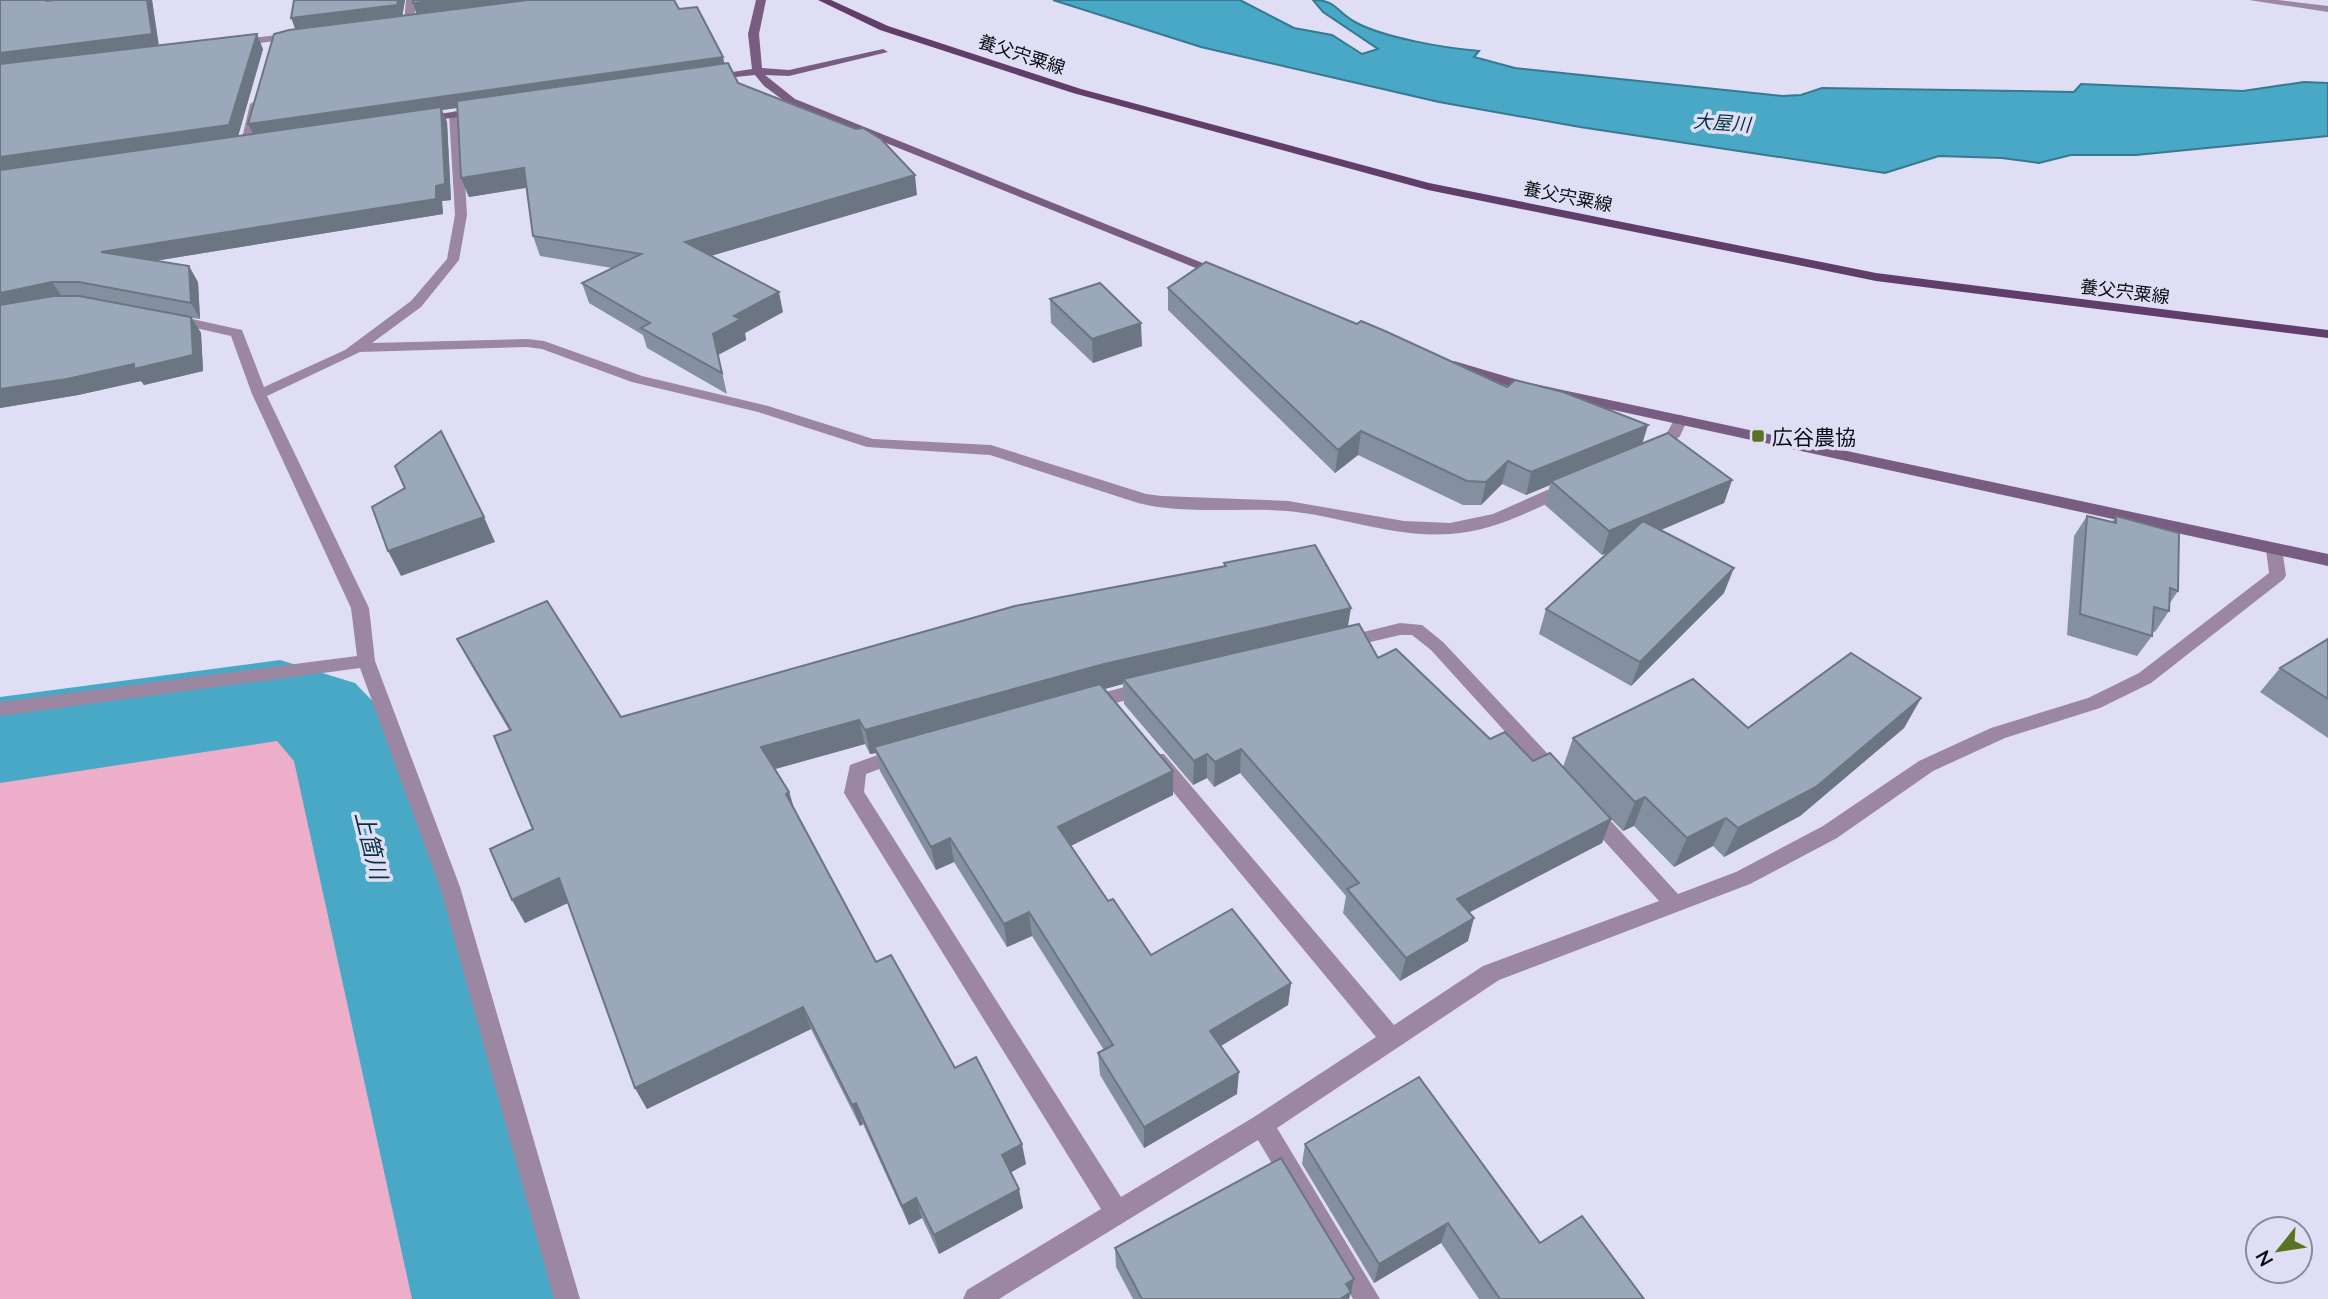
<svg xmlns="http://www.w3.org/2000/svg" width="2328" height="1299" viewBox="0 0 2328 1299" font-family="Lato,'Noto Sans JP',sans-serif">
  <rect width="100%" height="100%" fill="#dfdef4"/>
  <polygon fill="#ecaec9" points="269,738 307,750 429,1299 0,1299 0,775"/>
  <path fill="#48a8c6" stroke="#367990" stroke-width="2" d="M1053,0H1240L1294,28L1332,35L1362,54L1378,49L1323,12L1313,0C1337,0 1336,12 1355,22C1384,38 1445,48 1479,51L1474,57L1515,68L1782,96L1801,95L1822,88L2074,92L2081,84L2243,91L2304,82L2328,83V136L2136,155H2071L2039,163L2002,158L1939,156L1885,173L1580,127L1439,102L1201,47Z"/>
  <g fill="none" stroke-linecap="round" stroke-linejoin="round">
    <polygon fill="#48a8c6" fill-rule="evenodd" points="280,660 355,683 387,716 403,746 564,1299 412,1299 294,761 277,741 0,783 0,697"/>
    <g fill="#9b87a1" fill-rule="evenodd">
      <polygon points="406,0 416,0 414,23 409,26 404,23"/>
      <polygon points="255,101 260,104 250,145 240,147 250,104"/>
    </g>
    <g fill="#9b87a1" fill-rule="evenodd">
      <polygon points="2249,0 2278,0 2328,6 2328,12"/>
      <polygon points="295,33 300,36 299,38 236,46 231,43 236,40"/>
      <path d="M455,111L461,114L467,215L459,260L421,307L372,343L527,339L544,341L642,376L768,406L873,439L991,445L1146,494L1162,496L1288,501L1404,521L1450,523L1493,514L1563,483L1569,482L1577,487L1575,491C1534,509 1495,531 1450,534C1394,538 1341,516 1287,511C1238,507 1186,515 1138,503L990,455L867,447L758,412L632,382L542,349L527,347L360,352L267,396L369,608L375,661L460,887L580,1299H554L440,887L360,668L0,716V702L357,656L351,608L252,394L231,336L169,322L167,319L174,315L242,330L264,387L345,350L411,301L447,259L455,215L449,114Z"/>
      <polygon points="1681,415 1688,419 1680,436 1661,454 1651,454 1648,451 1668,431 1676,416"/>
      <polygon points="2274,544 2282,549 2286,575 2284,579 2151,683 2100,708 2005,738 1933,771 1837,838 1750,884 1499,980 1277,1128 1380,1299 1353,1299 1258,1140 999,1299 963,1299 967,1290 1101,1209 847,798 844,793 850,765 900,747 907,749 909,754 907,759 866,774 864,792 1121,1197 1254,1117 1376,1037 1150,764 1148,759 1150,754 1164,754 1394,1025 1483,966 1659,901 1586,821 1583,815 1586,809 1593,807 1600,809 1678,894 1736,872 1823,826 1919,761 1991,728 2088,698 2139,673 2269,573 2266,549"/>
      <polygon points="1400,623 1422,625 1443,642 1562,769 1564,774 1562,779 1548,779 1431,650 1412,635 1400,635 1345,648 1336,642 1339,638"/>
      <polygon points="1147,681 1153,683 1156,688 1153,693 1089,710 1083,708 1080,703 1083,698"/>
    </g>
    <g fill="#795c81" fill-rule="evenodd">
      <polygon points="756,0 766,0 759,34 762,68 789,70 883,49 888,52 789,76 765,75 795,99 1230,274 1223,278 1218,277 787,103 764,86 755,75 706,80 706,76 752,69 748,34"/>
      <polygon points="482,108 486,109 486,113 423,122 417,119 423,116"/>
      <polygon points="1454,361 1525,382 2328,554 2328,566 1522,390 1449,368 1447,365"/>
    </g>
    <polygon fill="#613d6a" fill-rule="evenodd" points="818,0 831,0 888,26 1081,89 1429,183 1876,273 2328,330 2328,338 1876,281 1428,190 1073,93 880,30"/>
  </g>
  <g fill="#84909f">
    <polygon points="0,0 152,0 159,46 263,49 238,136 253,134 295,29 294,0 405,0 402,16 679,9 725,63 738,83 917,195 711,256 783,312 745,333 746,340 718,355 727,394 647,348 643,335 589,303 582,283 612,268 540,256 533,236 526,188 469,197 461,178 457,108 442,110 447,122 451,200 442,201 443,214 155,261 198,282 200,319 192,318 201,333 203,371 144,385 141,381 78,395 0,408"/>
    <polygon points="1168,288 1507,387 1732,480 1724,503 1661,530 1724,593 1631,686 1539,634 1546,609 1609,552 1602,555 1545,505 1550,485 1526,495 1502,484 1481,505 1463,505 1358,455 1335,473 1168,310"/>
    <polygon points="1050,299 1142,346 1093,363 1051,323"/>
    <polygon points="2087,516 2112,522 2116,516 2178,591 2170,603 2169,611 2155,632 2152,631 2152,636 2137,656 2067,635 2074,536"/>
    <polygon points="1224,563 1348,626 1378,658 1490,739 1533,761 1563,767 1573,738 1748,728 1921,698 1904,728 1800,816 1724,857 1713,846 1674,867 1634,826 1623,831 1611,819 1602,843 1470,912 1468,941 1400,981 1343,913 1346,896 1240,773 1214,787 1207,778 1193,785 1124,704 1123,684 1104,689 1173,795 1071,846 1108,901 1151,955 1291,983 1288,1005 1221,1046 1237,1094 1144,1148 1100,1075 1098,1053 1104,1050 1032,936 1007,947 954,862 936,870 880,771 876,753 870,754 865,744 775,769 789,792 794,808 876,962 1026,1164 1011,1172 1023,1208 939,1254 922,1218 909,1225 863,1124 860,1126 811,1029 647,1109 635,1088 568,903 525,923 512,900 533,829 509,730 470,663 457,639 621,717 1224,567"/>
    <polygon points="2328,639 2328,738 2260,692 2280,668"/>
    <polygon points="1305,1144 1540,1243 1644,1299 1479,1299 1441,1243 1374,1283 1302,1164"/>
    <polygon points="1115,1248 1354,1279 1349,1299 1133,1299 1116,1267"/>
  </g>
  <g fill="#6c7682">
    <polygon points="147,0 152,0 159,48 0,68 0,53"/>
    <polygon points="398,0 405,0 402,18 296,31 291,18"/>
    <polygon points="439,0 540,0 417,16 413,3"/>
    <polygon points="257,34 263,49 237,140 0,173 0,157"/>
    <polygon points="723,57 726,70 442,110 447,122 451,200 442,201 443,214 111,268 101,252 255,137 248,124"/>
    <polygon points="524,168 530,187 469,197 461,178"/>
    <polygon points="915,175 917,195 690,262 685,242"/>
    <polygon points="189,266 198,282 200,319 191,303"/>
    <polygon points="52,282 63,298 0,311 0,293"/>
    <polygon points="779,292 783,312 745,333 746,340 718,355 727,394 713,334 734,316"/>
    <polygon points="191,317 201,333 203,371 144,385 141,381 78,395 0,408 0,389"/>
    <polygon points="1141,323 1142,346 1093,363 1092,339"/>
    <polygon points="1648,425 1641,448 1551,481 1550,485 1526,495 1531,472"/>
    <polygon points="1361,431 1358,455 1335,473 1338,450"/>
    <polygon points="1508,461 1502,484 1481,505 1486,482"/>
    <polygon points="1732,480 1724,503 1602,555 1609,531"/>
    <polygon points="484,517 495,542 401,576 388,551"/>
    <polygon points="1734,568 1724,593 1631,686 1640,662"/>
    <polygon points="1351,608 1347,632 1123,679 1123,684 877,752 874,747 876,753 870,754 865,730 1104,664"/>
    <polygon points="1921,698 1904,728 1800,816 1724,857 1738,828"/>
    <polygon points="859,720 865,744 768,771 761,747"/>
    <polygon points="1241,749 1240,773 1214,787 1215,762"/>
    <polygon points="1207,754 1207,778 1193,785 1194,761"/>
    <polygon points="1173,771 1173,795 1060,851 1058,827"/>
    <polygon points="789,792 796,816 786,794"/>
    <polygon points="1645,797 1634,826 1623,831 1635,802"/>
    <polygon points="1726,818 1713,846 1674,867 1687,838"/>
    <polygon points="1611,819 1602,843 1451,922 1457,899"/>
    <polygon points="950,838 954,862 936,870 931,847"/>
    <polygon points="559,878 572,901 525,923 512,900"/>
    <polygon points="1029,912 1032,936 1007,947 1004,924"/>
    <polygon points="1474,918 1468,941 1400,981 1406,958"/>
    <polygon points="1291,983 1288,1005 1209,1053 1210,1031"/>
    <polygon points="803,1007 811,1029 647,1109 635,1088"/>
    <polygon points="1239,1072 1237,1094 1144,1148 1144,1127"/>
    <polygon points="856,1103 863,1124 860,1126 852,1105"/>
    <polygon points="1022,1144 1026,1164 1006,1175 1002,1155"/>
    <polygon points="1019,1189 1023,1208 939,1254 934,1235"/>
    <polygon points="916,1198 922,1218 909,1225 902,1206"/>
    <polygon points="1448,1223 1441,1243 1374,1283 1379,1264"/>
    <polygon points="1354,1279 1349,1299 1340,1299 1346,1284"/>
  </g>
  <g fill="#9aa8b9" stroke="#6c7682" stroke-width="2">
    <polygon points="0,0 47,0 47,1 56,0 147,0 152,34 0,53"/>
    <polygon points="294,0 398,0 397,5 291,18"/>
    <polygon points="413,0 439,0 413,3"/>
    <polygon points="528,0 674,0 679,9 697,7 723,57 248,124 274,34 289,30"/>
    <polygon points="257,34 229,125 0,157 0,64"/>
    <polygon points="728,63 738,83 856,129 863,128 881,139 915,175 685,242 779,292 734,316 741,319 713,334 722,373 641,328 650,323 582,283 641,254 533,236 524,168 461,178 457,101"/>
    <polygon points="441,107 445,184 436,186 436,199 101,252 189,266 191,303 79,282 52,282 0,293 0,170"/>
    <polygon points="1206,262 1357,324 1361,321 1385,331 1507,387 1515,380 1563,392 1648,425 1531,472 1508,461 1486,482 1467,481 1361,431 1338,450 1168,288"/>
    <polygon points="1100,283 1141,323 1092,339 1050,299"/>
    <polygon points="53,296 79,296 191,317 193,355 134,369 134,364 67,379 0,389 0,305"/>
    <polygon points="441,431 484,517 388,551 372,507 405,488 395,466"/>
    <polygon points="1668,433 1732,480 1609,531 1551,481"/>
    <polygon points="2087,516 2116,523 2116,516 2179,533 2178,591 2170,588 2169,611 2154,607 2152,636 2080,614"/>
    <polygon points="1643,521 1734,568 1640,662 1546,609"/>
    <polygon points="1315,545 1351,608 1104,664 865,730 859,720 761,747 789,792 786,794 876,962 891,955 955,1068 976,1057 1022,1144 1002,1155 1019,1189 934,1235 916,1198 902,1206 856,1103 852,1105 803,1007 635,1088 559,878 512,900 490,849 533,829 494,736 511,730 457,639 547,601 621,717 1015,606 1226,566 1224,563"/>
    <polygon points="1359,624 1378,658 1396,649 1490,739 1505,732 1533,761 1550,753 1611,819 1457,899 1474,918 1406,958 1347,889 1359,883 1241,749 1215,762 1207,754 1194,761 1123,679"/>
    <polygon points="2328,639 2328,699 2280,668"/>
    <polygon points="1851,653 1921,698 1816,787 1738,828 1726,818 1687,838 1645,797 1635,802 1573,738 1693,679 1748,728"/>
    <polygon points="1100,684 1173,771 1058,827 1108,901 1113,899 1151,955 1232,909 1291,983 1210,1031 1239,1072 1144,1127 1098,1053 1113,1045 1029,912 1004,924 950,838 931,847 874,747"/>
    <polygon points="1419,1077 1540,1243 1582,1216 1644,1299 1500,1299 1448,1223 1379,1264 1305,1144"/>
    <polygon points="1281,1158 1354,1279 1346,1284 1351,1292 1340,1299 1142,1299 1115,1248"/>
  </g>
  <rect fill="#5a7223" stroke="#dfdef4" stroke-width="2.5" x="1751" y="429" width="14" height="14" rx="3.5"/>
  <g text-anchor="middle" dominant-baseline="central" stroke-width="7" stroke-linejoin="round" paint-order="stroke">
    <g font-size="18" fill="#0c0c13" stroke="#dfdef4">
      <text transform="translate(1022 54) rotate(18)">養父宍粟線</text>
      <text transform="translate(1568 196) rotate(11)">養父宍粟線</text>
      <text transform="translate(2125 291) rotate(7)">養父宍粟線</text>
    </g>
    <g font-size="19" font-style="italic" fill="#053340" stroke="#dfdef4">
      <text transform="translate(1722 122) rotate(4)">大屋川</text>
    </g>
    <g font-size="21" fill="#0c0c13" stroke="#dfdef4" text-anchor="start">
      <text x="1772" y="436">広谷農協</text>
    </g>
    <g font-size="23" font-style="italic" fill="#053340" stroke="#dfdef4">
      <text transform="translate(372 845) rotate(76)">上箇川</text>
    </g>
  </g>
  <g transform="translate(2279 1250) rotate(240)"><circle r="33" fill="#dfdef4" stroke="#8b8a9a" stroke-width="2"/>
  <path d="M0-5L12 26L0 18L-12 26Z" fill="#5a7223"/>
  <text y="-10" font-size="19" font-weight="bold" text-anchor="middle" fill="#0c0c13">N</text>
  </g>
</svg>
